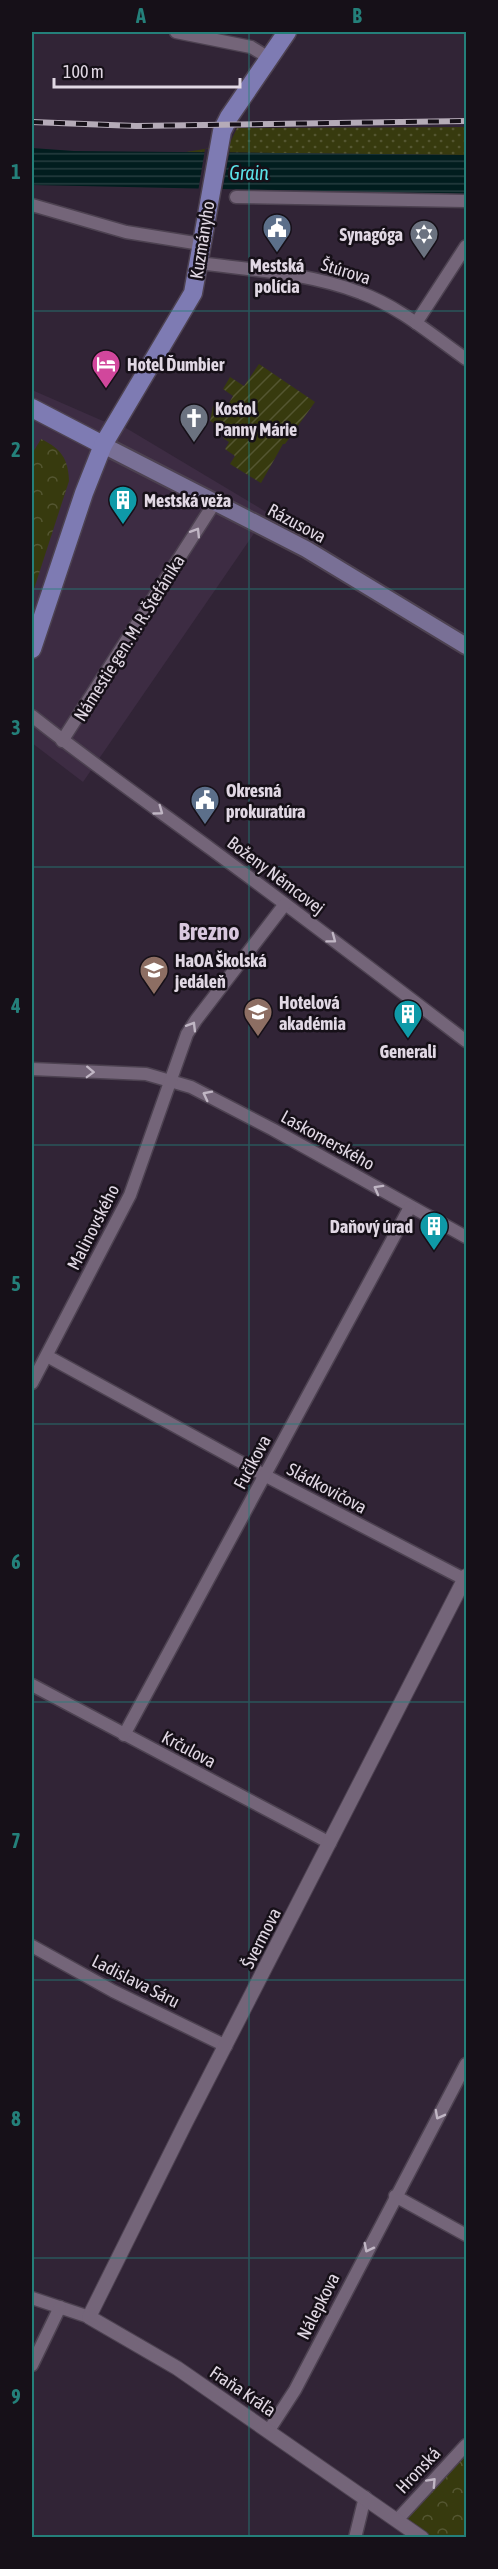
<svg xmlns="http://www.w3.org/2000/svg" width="498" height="2569" viewBox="0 0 498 2569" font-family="'Asap Condensed',sans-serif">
  <defs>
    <pattern id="grass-dots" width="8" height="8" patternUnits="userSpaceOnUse" patternTransform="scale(1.5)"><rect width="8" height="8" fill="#373a0e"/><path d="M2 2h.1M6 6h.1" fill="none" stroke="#545631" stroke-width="1.8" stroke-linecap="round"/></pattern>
    <pattern id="park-crowns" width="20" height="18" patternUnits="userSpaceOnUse" patternTransform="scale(1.5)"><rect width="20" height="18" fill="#373a0e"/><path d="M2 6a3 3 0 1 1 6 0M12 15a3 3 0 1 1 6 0" fill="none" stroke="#545631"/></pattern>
    <pattern id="garden-furrows" width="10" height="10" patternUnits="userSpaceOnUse" patternTransform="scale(1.5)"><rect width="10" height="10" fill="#373a0e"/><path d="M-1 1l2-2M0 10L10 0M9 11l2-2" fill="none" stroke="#545631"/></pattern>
    <pattern id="water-rules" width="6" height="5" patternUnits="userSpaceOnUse" patternTransform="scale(1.5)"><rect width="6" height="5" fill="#011d1e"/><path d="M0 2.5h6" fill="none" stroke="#263d3f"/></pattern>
  </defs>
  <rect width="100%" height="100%" fill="#312436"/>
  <polygon fill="#3d2c43" points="32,390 103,421 126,428 268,513 83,782 32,743"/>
  <polygon fill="url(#grass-dots)" points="466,127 466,155 186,152 229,145 237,128"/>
  <g fill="url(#park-crowns)">
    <path d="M41,439C61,449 68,458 69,481L32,595V454Z"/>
    <polygon points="466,2445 466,2537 422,2537 402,2514"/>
  </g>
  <polygon fill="url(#garden-furrows)" points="259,364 315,402 285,444 283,444 261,483 230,464 235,456 225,449 229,442 223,438 227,431 210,421 213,406 224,412 233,396 223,389 230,377 244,386"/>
  <polygon fill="url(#water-rules)" points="32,148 74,151 466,155 466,194 32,185"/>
  <polygon fill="#312436" points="205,149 230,149 222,192 198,192"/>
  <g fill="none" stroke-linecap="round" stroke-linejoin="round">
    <g stroke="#4d4251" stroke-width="15">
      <g id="minor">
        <polyline points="176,32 251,47 269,58"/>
        <polyline points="236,197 466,201"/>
        <polyline points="32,205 126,232 201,244"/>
        <path d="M198,263C253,270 309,273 361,293C400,307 433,336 466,359"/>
        <polyline points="416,323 466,246"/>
        <path d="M32,716C90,762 151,805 211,849C297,912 382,977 466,1041"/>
        <polyline points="62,741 215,502"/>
        <polyline points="32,1069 146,1074 191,1087 272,1129 466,1237"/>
        <polyline points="47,1356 266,1476 466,1580"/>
        <polyline points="32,1383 130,1195 187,1034 196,1020 285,904"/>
        <polyline points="32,1685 330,1843"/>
        <polyline points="124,1735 410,1207"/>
        <polyline points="32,1946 113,1991 226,2046"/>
        <polyline points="395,2196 466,2235"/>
        <polyline points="32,2298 89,2317"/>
        <polyline points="32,2365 60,2307"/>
        <polyline points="269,2430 295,2390 466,2064"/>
        <polyline points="397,2520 466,2445"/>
        <polyline points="355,2538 365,2497"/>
      </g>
    </g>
    <g stroke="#4d4251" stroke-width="16">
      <polyline id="tertiary" points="422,2538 177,2368 89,2317 185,2124 466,1576"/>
    </g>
    <g stroke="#4d4251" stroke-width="20">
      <polyline id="secondary" points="103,445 306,549 466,646"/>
    </g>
    <g stroke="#4d4251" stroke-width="21">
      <g id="primary">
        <polyline points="32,408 103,445"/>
        <polyline points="32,649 84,493 103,445 193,293 222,131 229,117 287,32"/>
      </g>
    </g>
    <use href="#minor" stroke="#746579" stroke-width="12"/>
    <use href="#tertiary" stroke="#746579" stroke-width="14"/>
    <use href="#secondary" stroke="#797096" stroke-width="16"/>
    <use href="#primary" stroke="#7e7bb3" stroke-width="18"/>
    <g stroke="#b5abb8" stroke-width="6">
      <polyline id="rail" points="32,122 136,126 466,121"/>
    </g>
    <use href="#rail" stroke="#161018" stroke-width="4" stroke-dasharray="11" stroke-linecap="butt"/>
  </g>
  <defs><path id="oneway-chevron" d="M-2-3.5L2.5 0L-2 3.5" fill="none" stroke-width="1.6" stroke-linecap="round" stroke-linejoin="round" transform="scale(1.5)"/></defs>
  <g stroke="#c0b6c4">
    <use href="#oneway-chevron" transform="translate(196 532) rotate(-58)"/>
    <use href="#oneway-chevron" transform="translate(159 811) rotate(36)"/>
    <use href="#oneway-chevron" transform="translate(332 939) rotate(37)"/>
    <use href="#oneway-chevron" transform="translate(192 1026) rotate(-59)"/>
    <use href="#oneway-chevron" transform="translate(90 1072) rotate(2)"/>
    <use href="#oneway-chevron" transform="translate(207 1095) rotate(-153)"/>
    <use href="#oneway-chevron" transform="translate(378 1189) rotate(-151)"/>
    <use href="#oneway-chevron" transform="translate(439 2115) rotate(118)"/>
    <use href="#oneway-chevron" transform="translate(368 2248) rotate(117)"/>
    <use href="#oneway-chevron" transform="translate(432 2482) rotate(-47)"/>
  </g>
  <path fill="none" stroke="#24807a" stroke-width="1.5" stroke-opacity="0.55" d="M249,32V2538M32,311H466M32,589H466M32,867H466M32,1145H466M32,1424H466M32,1702H466M32,1980H466M32,2258H466"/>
  <defs>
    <g id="civic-pin" transform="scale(1.5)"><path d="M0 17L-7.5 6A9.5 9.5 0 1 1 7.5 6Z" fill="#5c6f8a" stroke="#161018"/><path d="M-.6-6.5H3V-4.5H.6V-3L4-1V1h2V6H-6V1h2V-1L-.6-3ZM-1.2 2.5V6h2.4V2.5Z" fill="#fff"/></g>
    <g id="synagogue-pin" transform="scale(1.5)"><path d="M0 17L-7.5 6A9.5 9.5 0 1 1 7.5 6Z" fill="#6b7280" stroke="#161018"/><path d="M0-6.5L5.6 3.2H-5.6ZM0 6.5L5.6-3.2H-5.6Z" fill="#fff"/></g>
    <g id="hotel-pin" transform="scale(1.5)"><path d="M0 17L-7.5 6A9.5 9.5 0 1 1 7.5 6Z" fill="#d1479c" stroke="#161018"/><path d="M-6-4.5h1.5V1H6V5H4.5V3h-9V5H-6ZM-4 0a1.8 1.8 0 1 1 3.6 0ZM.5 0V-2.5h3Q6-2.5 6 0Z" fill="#fff"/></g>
    <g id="church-pin" transform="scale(1.5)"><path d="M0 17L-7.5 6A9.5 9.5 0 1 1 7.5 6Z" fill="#6b7280" stroke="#161018"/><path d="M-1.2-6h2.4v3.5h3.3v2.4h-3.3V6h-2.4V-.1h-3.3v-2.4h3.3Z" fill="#fff"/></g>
    <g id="building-pin" transform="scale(1.5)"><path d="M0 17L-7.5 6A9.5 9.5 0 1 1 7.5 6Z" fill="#0f9aa8" stroke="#161018"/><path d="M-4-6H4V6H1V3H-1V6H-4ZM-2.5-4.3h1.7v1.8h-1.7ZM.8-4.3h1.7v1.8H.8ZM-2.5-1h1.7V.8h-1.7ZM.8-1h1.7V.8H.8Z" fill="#fff"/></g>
    <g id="university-pin" transform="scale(1.5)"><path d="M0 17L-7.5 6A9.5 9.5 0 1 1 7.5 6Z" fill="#8d6e63" stroke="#161018"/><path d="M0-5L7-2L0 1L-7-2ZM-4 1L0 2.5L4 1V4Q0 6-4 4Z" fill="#fff"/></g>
    <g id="school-pin" transform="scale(1.5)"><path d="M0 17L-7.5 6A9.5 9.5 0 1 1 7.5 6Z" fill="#8d6e63" stroke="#161018"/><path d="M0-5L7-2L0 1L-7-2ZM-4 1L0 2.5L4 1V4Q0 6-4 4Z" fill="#fff"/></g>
  </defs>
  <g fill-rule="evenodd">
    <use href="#civic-pin" x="277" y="228"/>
    <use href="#synagogue-pin" x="424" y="234"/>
    <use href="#hotel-pin" x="106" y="364"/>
    <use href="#church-pin" x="194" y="418"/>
    <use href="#building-pin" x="123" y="500"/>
    <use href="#civic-pin" x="205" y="800"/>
    <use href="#university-pin" x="154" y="970"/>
    <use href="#school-pin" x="258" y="1012"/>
    <use href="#building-pin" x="408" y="1014"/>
    <use href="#building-pin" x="434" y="1226"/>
  </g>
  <g text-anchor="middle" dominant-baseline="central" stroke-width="5" stroke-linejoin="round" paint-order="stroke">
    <g font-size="18" font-weight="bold" fill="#e1d8e4" stroke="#161018" text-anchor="start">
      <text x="403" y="234" text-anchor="end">Synagóga</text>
      <text x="277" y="265" text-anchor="middle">Mestská<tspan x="277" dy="21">polícia</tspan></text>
      <text x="127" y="364">Hotel Ďumbier</text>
      <text x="215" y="408">Kostol<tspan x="215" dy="21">Panny Márie</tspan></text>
      <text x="144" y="500">Mestská veža</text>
      <text x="226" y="790">Okresná<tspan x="226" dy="21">prokuratúra</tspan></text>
      <text x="175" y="960">HaOA Školská<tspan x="175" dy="21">jedáleň</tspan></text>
      <text x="279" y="1002">Hotelová<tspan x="279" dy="21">akadémia</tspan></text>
      <text x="408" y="1051" text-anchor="middle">Generali</text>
      <text x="413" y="1226" text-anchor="end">Daňový úrad</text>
    </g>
    <g font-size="18" fill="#e1d8e4" stroke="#161018">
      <text transform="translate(202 240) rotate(-81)">Kuzmányho</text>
      <text transform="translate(346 271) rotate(17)">Štúrova</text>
      <text transform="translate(297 523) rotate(28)">Rázusova</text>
      <text transform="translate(129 638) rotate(-58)">Námestie gen. M. R. Štefánika</text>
      <text transform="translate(276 875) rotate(37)">Boženy Němcovej</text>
      <text transform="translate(328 1140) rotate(29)">Laskomerského</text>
      <text transform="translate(93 1227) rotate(-63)">Malinovského</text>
      <text transform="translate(252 1462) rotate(-62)">Fučíkova</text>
      <text transform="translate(327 1488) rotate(28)">Sládkovičova</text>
      <text transform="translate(189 1749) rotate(28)">Krčulova</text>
      <text transform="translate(261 1938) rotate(-63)">Švermova</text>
      <text transform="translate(136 1981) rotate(27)">Ladislava Sáru</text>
      <text transform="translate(318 2306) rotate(-63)">Nálepkova</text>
      <text transform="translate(243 2391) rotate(34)">Fraňa Kráľa</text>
      <text transform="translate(418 2470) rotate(-47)">Hronská</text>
    </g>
    <g font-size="20" font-style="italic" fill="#5be2e8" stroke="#161018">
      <text x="249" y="172">Grain</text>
    </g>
    <g font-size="24" font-weight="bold" fill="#d8c7de" stroke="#161018">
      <text x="209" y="931">Brezno</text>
    </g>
  </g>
  <rect width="498" height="2569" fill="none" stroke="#161018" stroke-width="66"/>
  <path d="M54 78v9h186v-9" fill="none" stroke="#e1d8e4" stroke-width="3"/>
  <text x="63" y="78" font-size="18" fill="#e1d8e4" stroke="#161018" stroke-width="4.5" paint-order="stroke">100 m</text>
  <rect x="33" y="33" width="432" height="2503" fill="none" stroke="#24807a" stroke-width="2"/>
  <g font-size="20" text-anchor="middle" font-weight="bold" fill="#24807a">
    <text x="141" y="23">A</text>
    <text x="357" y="23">B</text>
    <text x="16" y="179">1</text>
    <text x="16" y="457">2</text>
    <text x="16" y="735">3</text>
    <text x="16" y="1013">4</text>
    <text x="16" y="1291">5</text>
    <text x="16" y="1569">6</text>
    <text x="16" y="1848">7</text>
    <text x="16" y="2126">8</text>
    <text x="16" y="2404">9</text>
  </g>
</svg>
